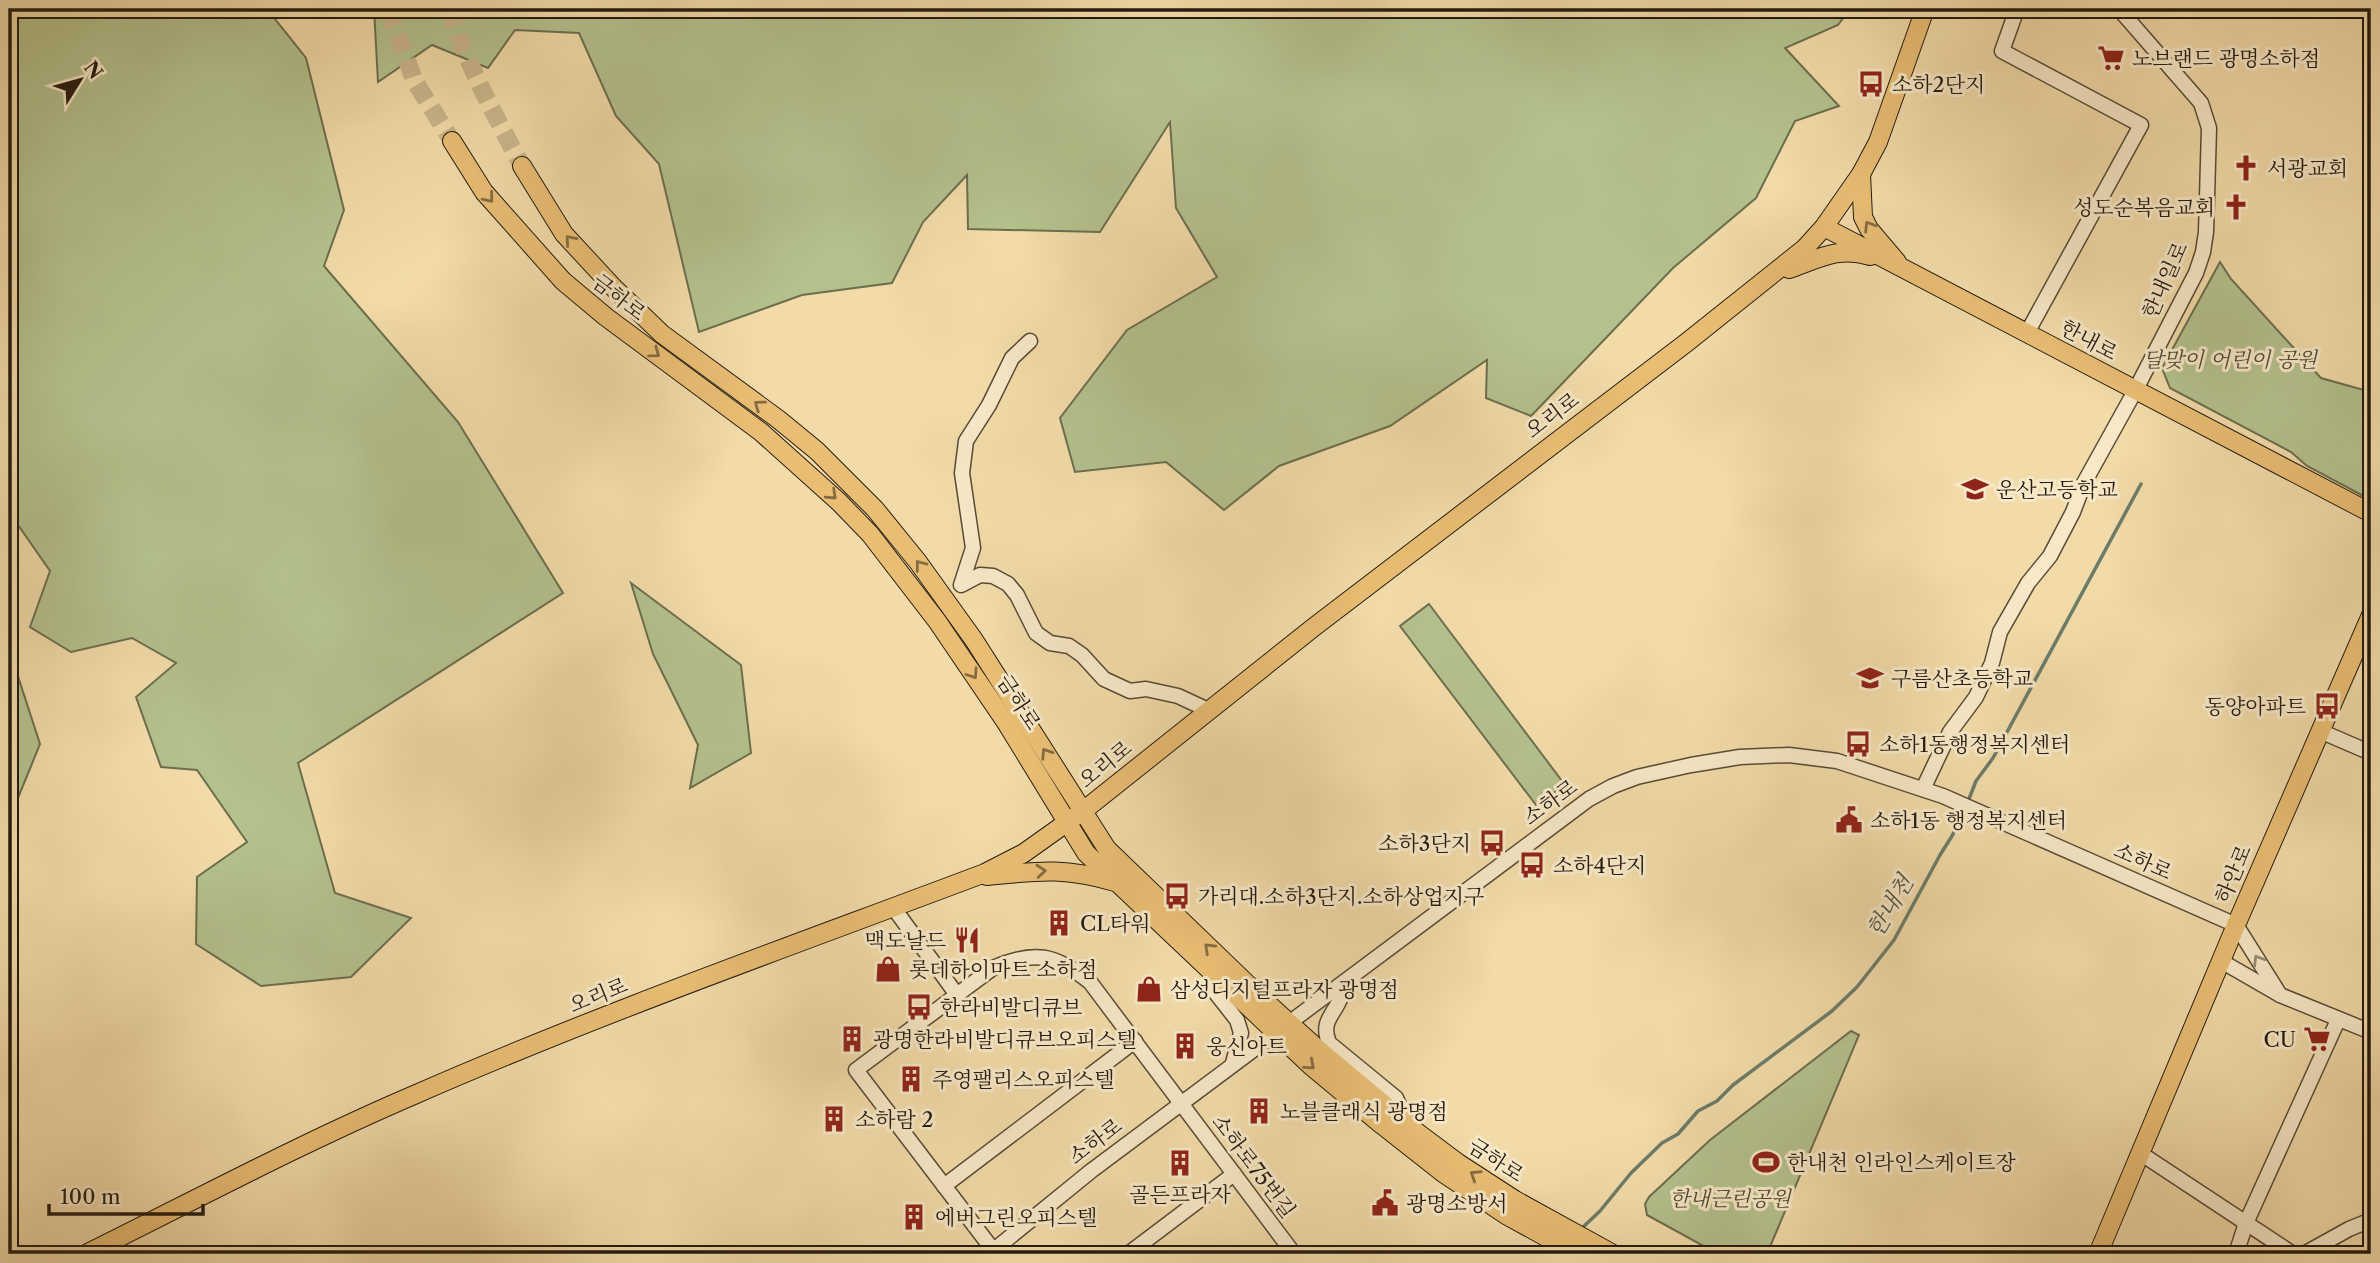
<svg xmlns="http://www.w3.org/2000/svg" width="2380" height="1263" viewBox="0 0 2380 1263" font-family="'Libre Caslon Text','Noto Serif KR',serif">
  <rect width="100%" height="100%" fill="#f2dba9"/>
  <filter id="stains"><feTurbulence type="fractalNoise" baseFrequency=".00286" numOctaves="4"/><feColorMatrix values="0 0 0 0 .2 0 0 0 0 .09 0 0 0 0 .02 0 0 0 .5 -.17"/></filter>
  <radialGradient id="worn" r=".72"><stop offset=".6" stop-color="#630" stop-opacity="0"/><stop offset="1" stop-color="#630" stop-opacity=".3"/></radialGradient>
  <g fill="#b4c18d" stroke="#6c6e4e" stroke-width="2">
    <polygon points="9,9 267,9 306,58 344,210 324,266 458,422 563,593 298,763 335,893 411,918 351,977 261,986 196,944 197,877 247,842 197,770 161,767 136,697 176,663 132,638 71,652 30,627 50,571 9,512"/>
    <polygon points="374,9 1850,9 1838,25 1785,48 1839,106 1795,121 1756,198 1673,268 1531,416 1486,398 1487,360 1390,426 1279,466 1224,510 1166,462 1075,472 1060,418 1127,330 1217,277 1176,208 1170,122 1100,232 968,229 967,175 923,222 892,283 802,295 699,332 659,164 616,116 579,33 515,30 488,68 432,45 378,82"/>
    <polygon points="2220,262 2231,279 2321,378 2371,392 2371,500 2307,466 2291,452 2170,388 2162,368"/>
    <polygon points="631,583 741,665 751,753 690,788 698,745 653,654"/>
    <polygon points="1429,604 1565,785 1536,805 1400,626"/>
    <polygon points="9,660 13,661 40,744 9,820"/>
    <polygon points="1851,1031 1859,1035 1767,1254 1718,1254 1647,1215 1645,1204 1649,1197 1710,1140"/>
  </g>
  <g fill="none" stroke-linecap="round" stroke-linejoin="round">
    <g stroke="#6c7c68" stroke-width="3.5">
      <polyline points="1967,804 1976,781 1993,758 2141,484"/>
      <polyline points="1581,1229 1600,1211 1631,1173 1662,1143 1678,1134 1698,1111 1717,1101 1733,1085 1832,1011 1857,987 1894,940 1940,855 1952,836 1964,811"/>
    </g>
    <g stroke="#c9b58a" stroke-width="18" stroke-dasharray="18 9" stroke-linecap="butt">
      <polyline points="389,9 414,80 452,141"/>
      <path d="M450,9C466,64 495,115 522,166"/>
    </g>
    <g stroke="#574b36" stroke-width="17">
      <g id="minor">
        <polyline points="2017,9 2002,51 2141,125 2027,333"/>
        <polyline points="1030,341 1012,358 989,405 966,441 962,473 973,548 961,585 980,575 993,576 1008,584 1017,595 1036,633 1050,643 1069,646 1082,655 1104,679 1130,691 1146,689 1178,696 1208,710"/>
        <polyline points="2320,731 2371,753"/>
        <polyline points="1923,789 1950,732 1976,697 1992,663 2000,632 2028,583 2050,556 2073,512 2084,483 2135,391 2196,273 2203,252 2206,232 2209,128 2201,103 2119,9"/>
        <polyline points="893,907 957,995"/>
        <polyline points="2221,961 2280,995 2371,1032"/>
        <polyline points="1209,970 1215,992 1237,1020 1241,1033 1233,1063"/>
        <path d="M1347,981C1344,989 1341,999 1336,1007C1327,1021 1323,1027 1329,1043L1396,1098L1407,1123"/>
        <polyline points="2140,1153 2293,1254"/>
        <polyline points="944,1186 1135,1041"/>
        <path d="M993,1250L856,1070L993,968C1034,950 1055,954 1090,982L1294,1254"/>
        <polyline points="989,1254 1091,1171 1589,799 1613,786 1637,777 1691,765 1740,757 1789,755 1837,761 1943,796 2236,925 2280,995"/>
        <polyline points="1128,1254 1234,1174"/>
        <polyline points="2236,1254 2246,1223 2338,1020"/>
        <polyline points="2304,1254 2349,1229 2371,1220"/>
      </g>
    </g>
    <g stroke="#231b10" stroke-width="20">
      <g id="major">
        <polyline points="452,141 484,192 563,281 606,317 761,432 839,502 870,534 937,621 1007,724 1086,853 1310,1065 1382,1125 1443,1173 1506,1215 1577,1254"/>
        <polyline points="522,166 564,234 614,288 662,334 778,419 817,451 875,509 918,562 974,640 1107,849 1266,1002 1321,1052 1418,1133 1458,1163 1515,1200 1613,1254"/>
        <polyline points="1861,174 1863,217 1869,229 1897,262"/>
        <polyline points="1824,227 2371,513"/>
        <path d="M1789,269C1818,259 1839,246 1870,256"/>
        <path d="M987,876C1038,871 1064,867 1115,882"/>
        <path d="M86,1254C195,1200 302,1143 414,1095C601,1013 794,945 985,873L1024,853L1083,811L1314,627L1686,343L1805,248L1824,227L1861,174L1878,142L1925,9"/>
        <polyline points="2098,1254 2236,925 2371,615"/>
      </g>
    </g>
    <use href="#minor" stroke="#f7e8c7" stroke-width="14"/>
    <use href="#major" stroke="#e9be74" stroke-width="18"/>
  </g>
  <defs><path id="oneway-chevron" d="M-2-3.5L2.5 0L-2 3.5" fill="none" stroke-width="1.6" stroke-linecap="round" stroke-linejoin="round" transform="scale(1.75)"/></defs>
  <g stroke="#866c42">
    <use href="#oneway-chevron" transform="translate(489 198) rotate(51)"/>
    <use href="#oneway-chevron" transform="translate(1869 226) rotate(-122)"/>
    <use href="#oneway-chevron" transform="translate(570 240) rotate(-131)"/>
    <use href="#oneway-chevron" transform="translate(655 353) rotate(36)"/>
    <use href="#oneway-chevron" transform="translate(759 405) rotate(-144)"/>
    <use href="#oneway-chevron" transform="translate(832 495) rotate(43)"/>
    <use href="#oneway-chevron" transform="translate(920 565) rotate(-127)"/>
    <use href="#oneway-chevron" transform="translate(973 674) rotate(56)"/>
    <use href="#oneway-chevron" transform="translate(1046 753) rotate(-123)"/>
    <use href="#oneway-chevron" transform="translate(1041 871) rotate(-5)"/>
    <use href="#oneway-chevron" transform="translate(1209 948) rotate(-136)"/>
    <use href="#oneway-chevron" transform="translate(1310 1065) rotate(41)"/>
    <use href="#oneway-chevron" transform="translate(1475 1175) rotate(-147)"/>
  </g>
  <use stroke="#988c75" href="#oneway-chevron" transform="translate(2258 960) rotate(-122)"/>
  <defs>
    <g id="supermarket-bare" transform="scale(2.1)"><path d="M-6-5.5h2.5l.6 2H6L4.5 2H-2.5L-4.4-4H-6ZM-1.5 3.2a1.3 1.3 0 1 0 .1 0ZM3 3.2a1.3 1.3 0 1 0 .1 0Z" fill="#8f2418" stroke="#f7e8c7" stroke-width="2.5" paint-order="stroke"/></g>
    <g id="bus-bare" transform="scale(2.1)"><path d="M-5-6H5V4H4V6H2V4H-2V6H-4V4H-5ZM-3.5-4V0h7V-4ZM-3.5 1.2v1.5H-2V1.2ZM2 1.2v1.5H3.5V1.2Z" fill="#8f2418" stroke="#f7e8c7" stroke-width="2.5" paint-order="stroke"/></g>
    <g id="church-bare" transform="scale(2.1)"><path d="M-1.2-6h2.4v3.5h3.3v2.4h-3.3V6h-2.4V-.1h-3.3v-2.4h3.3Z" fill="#8f2418" stroke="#f7e8c7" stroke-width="2.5" paint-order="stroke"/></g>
    <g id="school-bare" transform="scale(2.1)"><path d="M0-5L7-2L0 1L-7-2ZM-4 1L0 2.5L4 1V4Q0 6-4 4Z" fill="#8f2418" stroke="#f7e8c7" stroke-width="2.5" paint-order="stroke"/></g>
    <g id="civic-bare" transform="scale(2.1)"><path d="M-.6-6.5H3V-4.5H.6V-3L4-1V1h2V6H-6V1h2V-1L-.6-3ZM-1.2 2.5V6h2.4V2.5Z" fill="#8f2418" stroke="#f7e8c7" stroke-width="2.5" paint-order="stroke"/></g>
    <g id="building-bare" transform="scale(2.1)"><path d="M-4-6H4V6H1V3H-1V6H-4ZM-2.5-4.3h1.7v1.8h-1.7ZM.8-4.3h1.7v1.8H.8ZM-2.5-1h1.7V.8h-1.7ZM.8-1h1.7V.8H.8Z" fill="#8f2418" stroke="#f7e8c7" stroke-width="2.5" paint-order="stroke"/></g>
    <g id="restaurant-bare" transform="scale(2.1)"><path d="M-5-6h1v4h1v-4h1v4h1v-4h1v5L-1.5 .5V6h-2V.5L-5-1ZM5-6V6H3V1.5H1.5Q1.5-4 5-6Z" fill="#8f2418" stroke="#f7e8c7" stroke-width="2.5" paint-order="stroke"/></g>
    <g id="shop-bare" transform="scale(2.1)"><path d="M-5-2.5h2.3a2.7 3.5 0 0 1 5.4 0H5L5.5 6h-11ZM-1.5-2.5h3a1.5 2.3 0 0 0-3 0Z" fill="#8f2418" stroke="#f7e8c7" stroke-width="2.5" paint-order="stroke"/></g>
    <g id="stadium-bare" transform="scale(2.1)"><path d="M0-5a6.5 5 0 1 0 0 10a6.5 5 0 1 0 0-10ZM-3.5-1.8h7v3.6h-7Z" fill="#8f2418" stroke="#f7e8c7" stroke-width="2.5" paint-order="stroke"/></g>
  </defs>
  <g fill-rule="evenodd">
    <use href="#supermarket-bare" x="2111" y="58"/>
    <use href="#bus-bare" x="1871" y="84"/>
    <use href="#church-bare" x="2246" y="168"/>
    <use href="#church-bare" x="2236" y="207"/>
    <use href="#school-bare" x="1975" y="489"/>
    <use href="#school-bare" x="1870" y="678"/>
    <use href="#bus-bare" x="2327" y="706"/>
    <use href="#bus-bare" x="1858" y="744"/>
    <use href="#civic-bare" x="1849" y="820"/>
    <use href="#bus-bare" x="1492" y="843"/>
    <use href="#bus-bare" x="1532" y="865"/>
    <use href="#bus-bare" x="1177" y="896"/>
    <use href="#building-bare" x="1059" y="923"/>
    <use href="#restaurant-bare" x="967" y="940"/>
    <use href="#shop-bare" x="888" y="969"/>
    <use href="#shop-bare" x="1149" y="989"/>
    <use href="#bus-bare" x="919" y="1007"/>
    <use href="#building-bare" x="852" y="1039"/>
    <use href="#supermarket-bare" x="2317" y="1039"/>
    <use href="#building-bare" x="1185" y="1046"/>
    <use href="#building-bare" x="911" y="1079"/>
    <use href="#building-bare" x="1259" y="1111"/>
    <use href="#building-bare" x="834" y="1119"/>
    <use href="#stadium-bare" x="1766" y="1162"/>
    <use href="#building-bare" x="1180" y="1163"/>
    <use href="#civic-bare" x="1385" y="1203"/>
    <use href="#building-bare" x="914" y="1217"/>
  </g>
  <g text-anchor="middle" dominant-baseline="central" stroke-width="6" stroke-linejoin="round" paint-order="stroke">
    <g font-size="21" fill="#231b10" stroke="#f7e8c7" text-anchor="start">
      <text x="2132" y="58">노브랜드 광명소하점</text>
      <text x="1892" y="84">소하2단지</text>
      <text x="2267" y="168">서광교회</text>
      <text x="2215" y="207" text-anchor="end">성도순복음교회</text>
      <text x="1996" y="489">운산고등학교</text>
      <text x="1891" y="678">구름산초등학교</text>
      <text x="2306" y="706" text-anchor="end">동양아파트</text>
      <text x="1879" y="744">소하1동행정복지센터</text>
      <text x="1870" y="820">소하1동 행정복지센터</text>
      <text x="1471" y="843" text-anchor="end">소하3단지</text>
      <text x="1553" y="865">소하4단지</text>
      <text x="1198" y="896">가리대.소하3단지.소하상업지구</text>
      <text x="1080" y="923">CL타워</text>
      <text x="946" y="940" text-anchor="end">맥도날드</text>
      <text x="909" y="969">롯데하이마트 소하점</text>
      <text x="1170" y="989">삼성디지털프라자 광명점</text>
      <text x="940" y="1007">한라비발디큐브</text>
      <text x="873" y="1039">광명한라비발디큐브오피스텔</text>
      <text x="2296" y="1039" text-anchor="end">CU</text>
      <text x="1206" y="1046">웅신아트</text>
      <text x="932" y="1079">주영팰리스오피스텔</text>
      <text x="1280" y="1111">노블클래식 광명점</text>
      <text x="855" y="1119">소하람 2</text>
      <text x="1787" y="1162">한내천 인라인스케이트장</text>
      <text x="1180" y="1194" text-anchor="middle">골든프라자</text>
      <text x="1406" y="1203">광명소방서</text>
      <text x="935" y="1217">에버그린오피스텔</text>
    </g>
    <g font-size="21" fill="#231b10" stroke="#f7e8c7">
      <text transform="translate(2165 280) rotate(-66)">한내일로</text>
      <text transform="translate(619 297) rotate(38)">금하로</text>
      <text transform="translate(2089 340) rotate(28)">한내로</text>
      <text transform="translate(1552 415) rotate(-37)">오리로</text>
      <text transform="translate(1019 702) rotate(57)">금하로</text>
      <text transform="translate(1105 764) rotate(-39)">오리로</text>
      <text transform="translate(1550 802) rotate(-36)">소하로</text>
      <text transform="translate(2143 861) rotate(24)">소하로</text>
      <text transform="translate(2233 874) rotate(-67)">하안로</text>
      <text transform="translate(598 995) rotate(-22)">오리로</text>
      <text transform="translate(1095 1141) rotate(-37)">소하로</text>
      <text transform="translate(1496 1160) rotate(33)">금하로</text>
      <text transform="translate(1254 1166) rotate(53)">소하로75번길</text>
    </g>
    <g font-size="21" font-style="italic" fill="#4e4d36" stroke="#f7e8c7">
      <text x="2230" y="359">달맞이 어린이 공원</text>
      <text x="1730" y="1198">한내근린공원</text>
    </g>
    <g font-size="23" font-style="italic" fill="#4d5343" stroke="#f7e8c7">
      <text transform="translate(1890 906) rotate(-59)">한내천</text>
    </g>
  </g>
  <rect width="2380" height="1263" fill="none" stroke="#f2dba9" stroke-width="35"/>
  <rect x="10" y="10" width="2359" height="1242" fill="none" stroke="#231b10" stroke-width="3.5"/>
  <rect x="18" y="18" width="2345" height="1228" fill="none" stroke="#231b10" stroke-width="2"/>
  <g transform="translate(80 80) rotate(53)" stroke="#f7e8c7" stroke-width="5" paint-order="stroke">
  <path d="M0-5L12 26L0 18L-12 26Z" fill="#231b10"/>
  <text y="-10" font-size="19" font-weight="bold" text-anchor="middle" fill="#231b10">N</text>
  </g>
  <path d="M49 1204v10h154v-10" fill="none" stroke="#231b10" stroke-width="3.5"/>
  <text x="60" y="1204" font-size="21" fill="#231b10" stroke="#f7e8c7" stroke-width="5" paint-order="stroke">100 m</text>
  <rect width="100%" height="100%" filter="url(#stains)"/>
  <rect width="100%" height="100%" fill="url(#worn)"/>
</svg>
